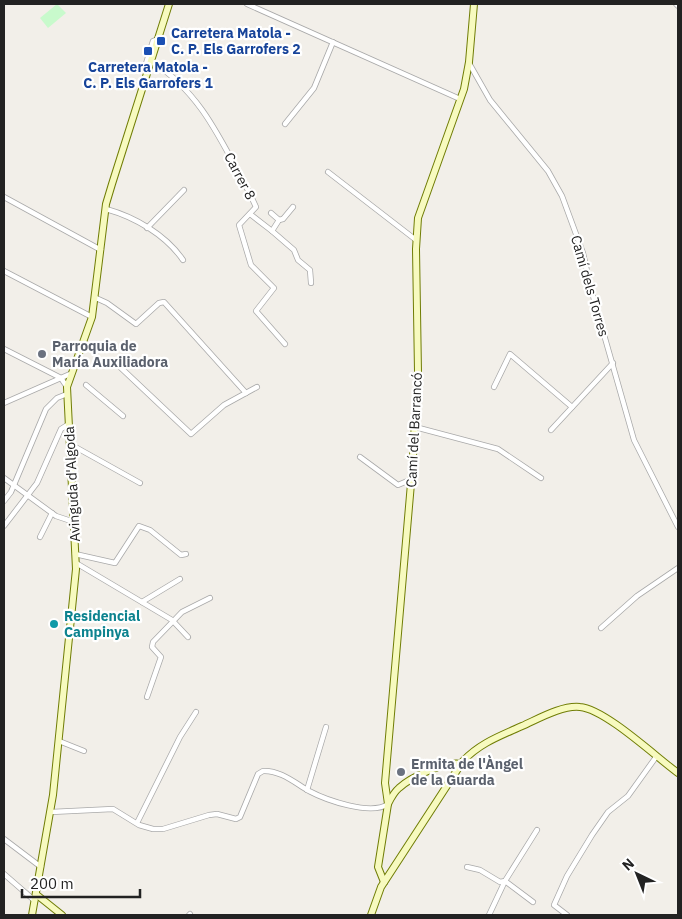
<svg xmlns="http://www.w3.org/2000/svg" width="682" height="919" viewBox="0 0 682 919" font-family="'IBM Plex Sans',sans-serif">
  <rect width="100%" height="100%" fill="#f2efe9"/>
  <polygon fill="#c8facc" points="57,4 66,13 48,28 40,18"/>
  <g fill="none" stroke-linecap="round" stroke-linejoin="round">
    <g stroke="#a9a9a9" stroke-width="6">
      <g id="street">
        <polyline points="247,4 460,99"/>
        <polyline points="676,4 678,6"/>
        <path d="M151,61C202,93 222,143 250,194L256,207L239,225L251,265L274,288L256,311L285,344"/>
        <polyline points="469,63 490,100 548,171 562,196 583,253 591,289 634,440 678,527"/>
        <polyline points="144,70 153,41 158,39"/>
        <polyline points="285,124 314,88 333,42"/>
        <polyline points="328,172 416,240"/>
        <polyline points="4,197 101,250"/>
        <polyline points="293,207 283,219 279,220 272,231 294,250 298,260 310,270 311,283"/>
        <path d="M106,209C135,217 166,235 183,260"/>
        <polyline points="271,213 279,220"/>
        <polyline points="250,214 272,231"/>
        <polyline points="147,228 184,190"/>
        <polyline points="4,271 92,317"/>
        <polyline points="96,298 107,303 136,324 159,303 164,302 246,393"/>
        <polyline points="4,349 61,378 67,387"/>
        <polyline points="120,367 191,434 224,405 257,387"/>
        <polyline points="86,385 123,416"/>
        <polyline points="494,387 510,354 572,407"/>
        <polyline points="4,403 70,374"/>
        <polyline points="415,427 498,449 541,478"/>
        <polyline points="551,430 613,363"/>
        <polyline points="70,444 140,483"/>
        <polyline points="360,457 398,485 412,479"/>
        <polyline points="4,478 56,516 74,522"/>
        <polyline points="4,501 11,492 46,409 57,398 67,394"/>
        <polyline points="4,526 37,483 61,429 69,424"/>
        <polyline points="40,537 52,513"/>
        <polyline points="75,554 115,563 139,526 150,530 181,555 186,554"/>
        <polyline points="76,563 172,620 188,637"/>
        <polyline points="142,602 180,579"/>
        <polyline points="601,628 637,596 678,568"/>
        <polyline points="147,697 161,657 152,647 153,642 182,612 210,598"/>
        <polyline points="59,741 84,751"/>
        <polyline points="307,790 326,727"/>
        <path d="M51,812L113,809L139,825L153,829H163L209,815L217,814L236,819L240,817L258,774L263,771C280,770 295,783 309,791C326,800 371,816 388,804"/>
        <polyline points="137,823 180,737 196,712"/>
        <polyline points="4,839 41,867"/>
        <polyline points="467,867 480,870 500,882 505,881 537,830"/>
        <polyline points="4,874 35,901"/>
        <polyline points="189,915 190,914"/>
        <polyline points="489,915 505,881 533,902"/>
        <polyline points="567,915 554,905 567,876 592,835 608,812 628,796 656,757"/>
      </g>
    </g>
    <g stroke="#707d05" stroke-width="8">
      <g id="secondary">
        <path d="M388,804C391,798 394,792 399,788C411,777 445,761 461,764"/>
        <polyline points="384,882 378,867 388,804 385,783 412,472 418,372 416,249 418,218 464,89 469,62 474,4"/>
        <polyline points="37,895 62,915"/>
        <polyline points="32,915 53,795 76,569 67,387 92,317 106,204 112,184 169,4"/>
        <path d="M371,915L381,887L463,761C480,743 500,736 522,726C538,719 562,705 580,707C605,709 656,757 678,773"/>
      </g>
    </g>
    <use href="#street" stroke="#fff" stroke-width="4.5"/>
    <use href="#secondary" stroke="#f7fabf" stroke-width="6"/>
  </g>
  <g fill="#1a4fb4" stroke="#fff" stroke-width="2">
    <rect x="156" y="36" width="10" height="10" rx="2.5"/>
    <rect x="143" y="46" width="10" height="10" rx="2.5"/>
  </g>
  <g fill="#6b7280" stroke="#fff" stroke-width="2">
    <circle cx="42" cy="354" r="5"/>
    <circle cx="401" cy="772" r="5"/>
  </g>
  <circle fill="#0f9aa8" stroke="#fff" stroke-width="2" cx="54" cy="624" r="5"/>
  <g text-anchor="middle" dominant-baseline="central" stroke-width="4.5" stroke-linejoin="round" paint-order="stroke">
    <g font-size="14" font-weight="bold" fill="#164399" stroke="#fff" text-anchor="start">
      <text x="171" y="33">Carretera Matola -<tspan x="171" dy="16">C. P. Els Garrofers 2</tspan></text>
      <text x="148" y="67" text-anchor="middle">Carretera Matola -<tspan x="148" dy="16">C. P. Els Garrofers 1</tspan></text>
    </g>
    <g font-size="14" fill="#222" stroke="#fff">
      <text transform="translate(240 176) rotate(62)">Carrer 8</text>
      <text transform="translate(590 286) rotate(74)">Camí dels Torres</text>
      <text transform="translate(414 430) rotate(-87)">Camí del Barrancó</text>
      <text transform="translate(72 484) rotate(-93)">Avinguda d'Algoda</text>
    </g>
    <g font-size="14" font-weight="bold" fill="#5b616d" stroke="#fff" text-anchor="start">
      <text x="52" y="346">Parroquia de<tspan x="52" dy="16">María Auxiliadora</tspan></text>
      <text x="411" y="764">Ermita de l'Àngel<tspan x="411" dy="16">de la Guarda</tspan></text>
    </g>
    <g font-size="14" font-weight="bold" fill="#0d838f" stroke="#fff" text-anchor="start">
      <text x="64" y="616">Residencial<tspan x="64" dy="16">Campinya</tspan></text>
    </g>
  </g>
  <rect width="682" height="919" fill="none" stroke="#222222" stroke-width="10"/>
  <g transform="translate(637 874) rotate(317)" stroke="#ffffff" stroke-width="4" paint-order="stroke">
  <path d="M0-4L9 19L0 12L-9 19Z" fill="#222222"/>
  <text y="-8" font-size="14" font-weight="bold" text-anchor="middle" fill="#222222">N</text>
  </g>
  <path d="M22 889v8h118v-8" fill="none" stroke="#222222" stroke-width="2.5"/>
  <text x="30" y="889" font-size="15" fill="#222222" stroke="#ffffff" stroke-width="4" paint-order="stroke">200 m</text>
</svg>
